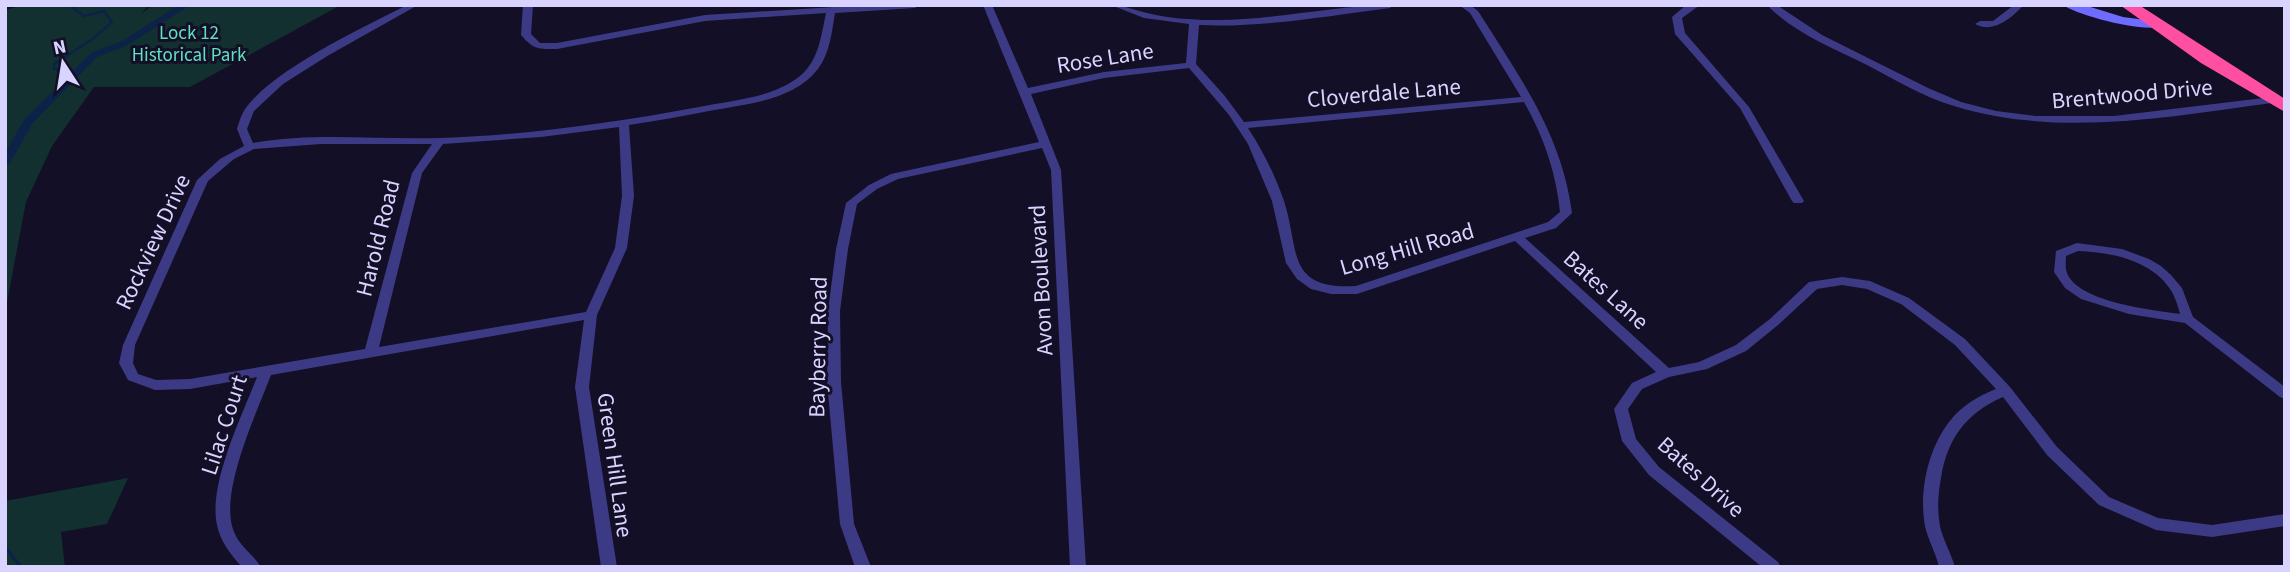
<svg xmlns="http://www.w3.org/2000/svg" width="2290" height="572" viewBox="0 0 2290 572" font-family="'Source Sans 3',sans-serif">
  <rect width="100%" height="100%" fill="#130f26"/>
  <g fill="#12302f">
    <polygon points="24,5 149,5 140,15 152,5 341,5 190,87 94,87 52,146 26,202 5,313 5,10"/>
    <polygon points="128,478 107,524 61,532 65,567 5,567 5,501"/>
  </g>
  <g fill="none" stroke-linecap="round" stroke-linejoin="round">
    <polyline stroke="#0c2248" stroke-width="2.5" points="74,5 72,7 84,16 104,11 112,22 94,38 54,64 54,69 74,73"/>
    <polyline stroke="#0c2248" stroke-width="3.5" points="5,547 21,567"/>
    <polygon fill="#0c2248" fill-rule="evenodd" points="179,5 190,5 128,45 97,57 32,124 10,163 5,166 5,153 24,120 91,53 122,41"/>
    <g fill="#3d3a85" fill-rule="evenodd">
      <path d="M407,5H418L329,55L283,84L254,111L247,129L253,143C314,132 378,140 440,138C527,135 613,123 699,107C733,100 773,98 800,76C819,60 821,36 826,13L705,21L557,49C538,49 534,50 521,35L523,5H533L531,34L540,43H557L705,15L867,5H919L915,8L835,13C832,31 830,53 818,69C793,101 746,104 709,111C683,116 656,121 629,125L634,196L627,248L597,315L589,387L617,567H601L575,387L584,320L271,375C257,412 218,494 234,532C240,547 253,554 261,567H242C231,555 220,541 217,525C208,484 242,416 257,377L190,389L155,390L128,380L119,363L123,345L197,180L220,159L244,146L237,129C239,122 241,115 245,109C272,70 364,27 407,5ZM619,127L622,196L615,248L586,312L379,347L422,173L443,144L541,137ZM321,144H432L412,173L365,349L190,379L156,380L138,374L133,363L135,345L208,181L234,159L254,149Z"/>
      <path d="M983,5H992L1028,88L1104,72L1186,63L1189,24L1144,18L1111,5C1124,5 1134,10 1147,13C1168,18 1190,20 1211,20C1273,21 1333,5 1394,5L1390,8C1327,16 1262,28 1199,25L1196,64L1224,95L1244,122L1521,97L1470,13L1459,5H1470L1478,11C1519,76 1562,134 1572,213L1570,215L1556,228L1525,238L1669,368L1699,362L1736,345L1770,319L1809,282L1842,277L1870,281L1909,298L1965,339L2010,387L2057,447L2109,497L2158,518L2212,525L2285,514V526L2212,537L2156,530L2099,505L2047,455L2003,397C1966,413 1947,439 1941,478C1938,494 1937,510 1940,526C1943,540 1951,553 1955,567H1939C1936,553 1928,540 1925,526C1918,488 1930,438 1959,411C1970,401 1983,394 1996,389L1955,345L1901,304L1867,289L1842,285L1817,289L1778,325L1746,351L1707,369L1669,377L1642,389L1628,409L1636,439L1659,467L1778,562L1781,567H1762L1649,475L1622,441L1614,409L1632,383L1656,372L1515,241L1357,294H1331L1311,289L1297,279L1286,263L1272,201L1248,144L1229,115L1189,68L1104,78L1031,94L1061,170L1086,567H1070L1051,170L1042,148L898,179L877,189L857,204L848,249L840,311L841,382L854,524L871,567H855L840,524L827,382L828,311L836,249L846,203L869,185L891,174L1039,142ZM1524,102C1544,137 1556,173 1560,212L1548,222L1356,286C1285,290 1300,250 1284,201C1275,175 1263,151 1248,128Z"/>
      <polygon points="1686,5 1700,5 1682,18 1685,33 1749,107 1804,201 1802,203 1794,203 1792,201 1740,108 1675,34 1672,17"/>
      <path d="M1767,5H1777L1822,35L1928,88L1961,102L1996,111L2035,116H2114L2272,97L2277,100L2272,103C2166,117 2059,138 1954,106C1923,97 1896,80 1867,65C1833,48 1794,33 1767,5Z"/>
      <path d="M2014,5H2024C2011,18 1994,34 1975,24L1980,21H1993Z"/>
      <path d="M2077,243L2122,249L2149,259L2161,266L2171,275L2182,288L2193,317L2285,387V399L2280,397L2185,323L2129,314L2081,299L2065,288L2054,272L2056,251ZM2078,251C2112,252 2154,261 2172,292C2176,299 2178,307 2180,314C2152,310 2078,302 2067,273C2065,268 2066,261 2066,256Z"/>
    </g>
    <path fill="#6f6bff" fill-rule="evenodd" d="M2063,5H2084L2123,17L2161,22L2163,25C2150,35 2076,15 2063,5Z"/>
    <polygon fill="#ff4fa3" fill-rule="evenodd" points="2120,5 2139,5 2285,99 2285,112 2201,63"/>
  </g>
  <g text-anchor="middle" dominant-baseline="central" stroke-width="6" stroke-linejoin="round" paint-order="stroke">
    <g font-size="19" fill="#5fe0c0" stroke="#130f26">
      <text x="189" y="33">Lock 12<tspan x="189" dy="22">Historical Park</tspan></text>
    </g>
    <g font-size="23" fill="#d9d4ff" stroke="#130f26">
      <text transform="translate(1105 58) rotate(-9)">Rose Lane</text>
      <text transform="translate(1384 93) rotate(-5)">Cloverdale Lane</text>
      <text transform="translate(2132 94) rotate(-5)">Brentwood Drive</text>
      <text transform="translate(378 238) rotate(-76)">Harold Road</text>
      <text transform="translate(153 242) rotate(-65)">Rockview Drive</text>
      <text transform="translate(1407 249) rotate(-16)">Long Hill Road</text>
      <text transform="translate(1041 280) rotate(-93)">Avon Boulevard</text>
      <text transform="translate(1606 290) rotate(42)">Bates Lane</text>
      <text transform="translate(818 347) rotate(-89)">Bayberry Road</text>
      <text transform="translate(224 425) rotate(-72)">Lilac Court</text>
      <text transform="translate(615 465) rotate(82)">Green Hill Lane</text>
      <text transform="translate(1701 477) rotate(42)">Bates Drive</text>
    </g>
  </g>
  <rect width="2290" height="572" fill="none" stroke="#d9d4ff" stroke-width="14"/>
  <g transform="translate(63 63) rotate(348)" stroke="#130f26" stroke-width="5" paint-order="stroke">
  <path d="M0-5L12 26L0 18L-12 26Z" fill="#d9d4ff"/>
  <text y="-10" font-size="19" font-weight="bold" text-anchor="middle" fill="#d9d4ff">N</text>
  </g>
</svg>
